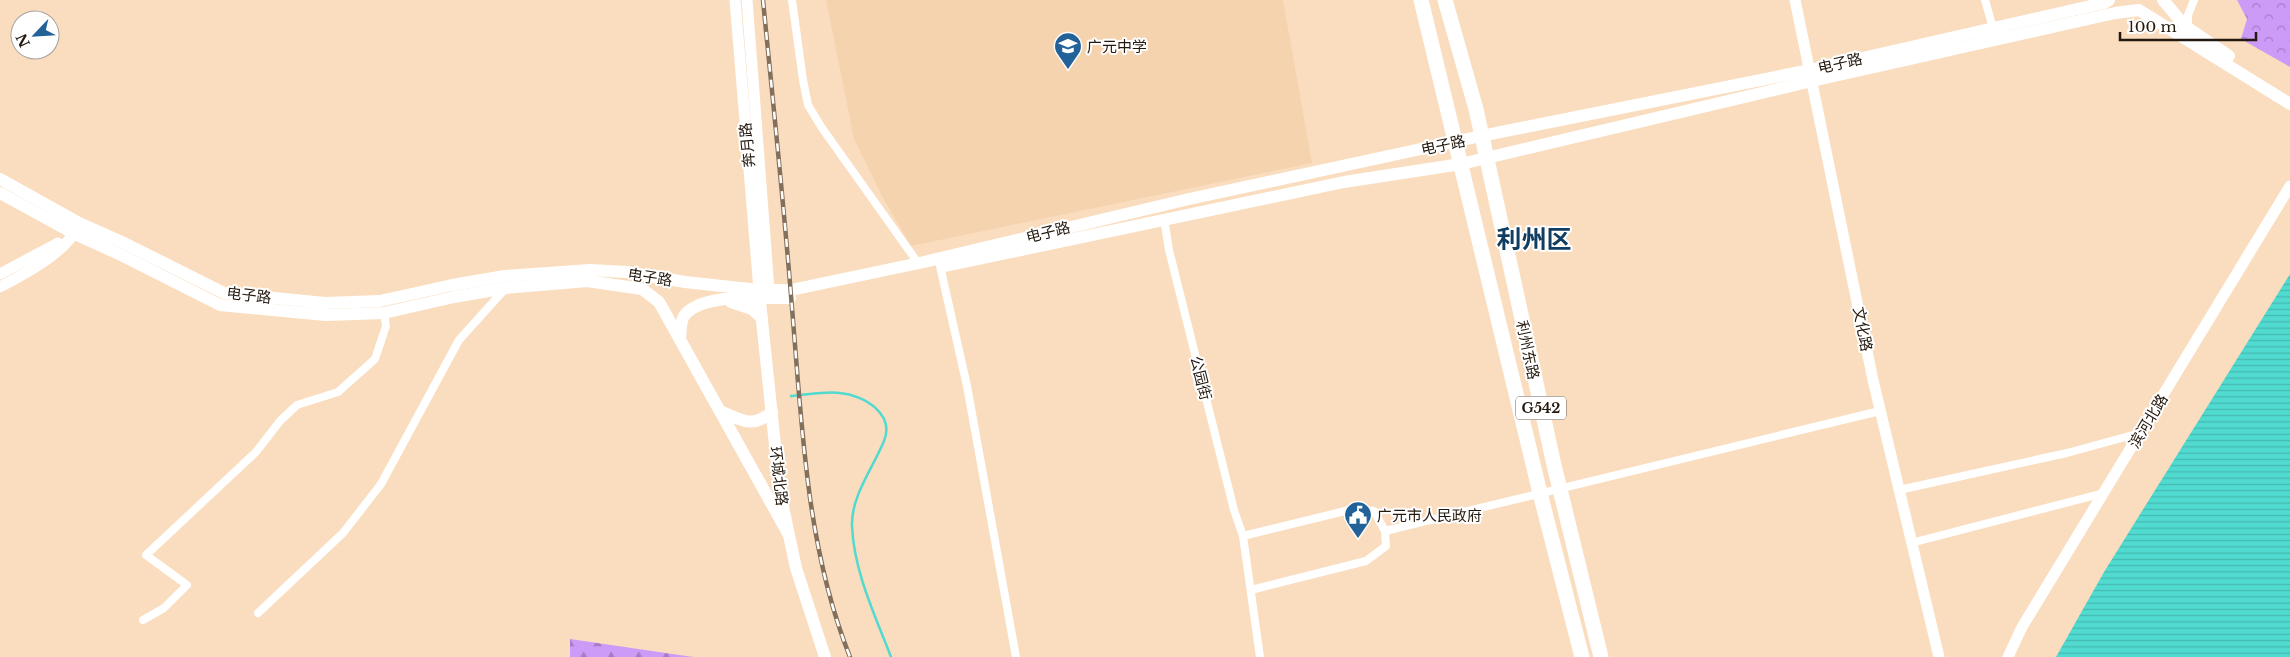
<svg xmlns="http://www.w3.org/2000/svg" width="2290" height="657" viewBox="0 0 2290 657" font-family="'Libre Baskerville','Noto Sans SC',serif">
  <defs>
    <pattern id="forest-firs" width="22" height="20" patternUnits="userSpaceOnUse" patternTransform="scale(1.25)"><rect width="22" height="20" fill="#cc9af7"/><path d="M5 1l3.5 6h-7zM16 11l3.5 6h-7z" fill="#a57dc6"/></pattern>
    <pattern id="park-crowns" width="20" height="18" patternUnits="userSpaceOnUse" patternTransform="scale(1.25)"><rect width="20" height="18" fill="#cc9af7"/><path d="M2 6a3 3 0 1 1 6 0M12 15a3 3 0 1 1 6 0" fill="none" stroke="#a57dc6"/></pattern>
    <pattern id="water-rules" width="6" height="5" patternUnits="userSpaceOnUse" patternTransform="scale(1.25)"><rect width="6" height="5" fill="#50dad0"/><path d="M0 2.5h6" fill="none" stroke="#46bab1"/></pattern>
  </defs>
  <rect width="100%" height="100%" fill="#faddbf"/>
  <polygon fill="#f5d3af" points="826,0 1283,0 1312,163 911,246 883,198 854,139"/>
  <polygon fill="url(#forest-firs)" points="570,639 693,657 570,657"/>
  <polygon fill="url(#park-crowns)" points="2237,0 2290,0 2290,67 2241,39 2247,19"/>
  <polygon fill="url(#water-rules)" points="2290,274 2290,657 2056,657 2104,572"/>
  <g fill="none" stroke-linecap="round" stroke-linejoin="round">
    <path stroke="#50dad0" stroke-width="2.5" d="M791,396C807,395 825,391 840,393C864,395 895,414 884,441C873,468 851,496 852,526C854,572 875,615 891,657"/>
    <g stroke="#fff" stroke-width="8">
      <polyline points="792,0 803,80 808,105 822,128 918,263"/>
      <polyline points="1985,0 1994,32"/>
      <polyline points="2188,29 2188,15 2194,0"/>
      <polyline points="1164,219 1169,250 1234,510 1243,536"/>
      <polyline points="940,266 967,386 1016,657"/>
      <polyline points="1899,490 2067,453 2140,433"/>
      <polyline points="1385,531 1880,411"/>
      <polyline points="1911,543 2104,493"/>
      <polyline points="1251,590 1366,561 1386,546 1385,531 1374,511 1353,509 1243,536 1260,657"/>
      <polyline points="258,613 343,533 381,484 459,340 505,289"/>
      <polyline points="143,620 164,608 187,585 146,555 256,452 280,421 297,405 338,392 375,359 386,326 384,313"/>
    </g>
    <g stroke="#fff" stroke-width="11">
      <polyline points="735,0 759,290"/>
      <polyline points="747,0 769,290"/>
      <polyline points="1795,0 1873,380 1939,657"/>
      <polyline points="0,274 58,243"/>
      <path d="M0,287C24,274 67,252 78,226"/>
      <polyline points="2008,657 2022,627 2290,186"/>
    </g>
    <g stroke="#fff" stroke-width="12">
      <polyline points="2163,0 2185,26 2229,56"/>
      <polyline points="0,179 79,223 124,243 224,293 325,303 380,301 452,285 505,276 590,270 626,272 685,282 759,290 791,290 924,262 1189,199 1481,136 1810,70 2104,3 2109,0"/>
      <polyline points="0,193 75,234 119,254 220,305 326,315 384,313 454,297 506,288 587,281 642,289 659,302 789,535"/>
      <polyline points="945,266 1344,182 1461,164 1812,81 2115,13 2139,10 2290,104"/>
      <polyline points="759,292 780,493 796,568 825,657"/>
      <polyline points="731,302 752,309 762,318"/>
      <path d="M680,339C681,333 680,322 684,316C702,292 763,299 790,298"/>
      <path d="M720,411C742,420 752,429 772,412"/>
    </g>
    <g stroke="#fff" stroke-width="15">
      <polyline points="1421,0 1540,493 1582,657"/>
      <polyline points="1445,0 1476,109 1554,465 1601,657"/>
    </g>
    <g stroke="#826f5c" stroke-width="4.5">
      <path id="rail" d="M763,0C773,103 784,205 792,308C802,425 806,547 850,657"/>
    </g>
    <use href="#rail" stroke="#fff" stroke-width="2.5" stroke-dasharray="8" stroke-linecap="butt"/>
  </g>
  <defs>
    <g id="school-pin" transform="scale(1.4375)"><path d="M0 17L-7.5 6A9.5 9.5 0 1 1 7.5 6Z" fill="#226298" stroke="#fff"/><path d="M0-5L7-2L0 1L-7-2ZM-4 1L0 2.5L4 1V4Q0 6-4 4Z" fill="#fff"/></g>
    <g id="civic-pin" transform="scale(1.4375)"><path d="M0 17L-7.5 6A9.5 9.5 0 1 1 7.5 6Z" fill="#226298" stroke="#fff"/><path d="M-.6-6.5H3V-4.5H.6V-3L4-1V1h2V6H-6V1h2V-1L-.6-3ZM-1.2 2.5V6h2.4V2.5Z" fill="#fff"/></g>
  </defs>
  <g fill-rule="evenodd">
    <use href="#school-pin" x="1068" y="46"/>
    <use href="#civic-pin" x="1358" y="515"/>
  </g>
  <g text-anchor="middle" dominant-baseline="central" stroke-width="4" stroke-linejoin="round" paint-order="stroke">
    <rect fill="#fff" stroke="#665e56" stroke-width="1" x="1516" y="396.5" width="50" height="23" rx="4"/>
    <g font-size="14" font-weight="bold" fill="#24190e">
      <text x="1541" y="408">G542</text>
    </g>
    <g font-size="15" fill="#24190e" stroke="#fff" text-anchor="start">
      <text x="1087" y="46">广元中学</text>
      <text x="1377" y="515">广元市人民政府</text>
    </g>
    <g font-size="15" fill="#24190e" stroke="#fff">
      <text transform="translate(1840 63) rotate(-13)">电子路</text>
      <text transform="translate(747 145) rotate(-95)">奔月路</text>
      <text transform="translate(1443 145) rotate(-12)">电子路</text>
      <text transform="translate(1048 232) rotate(-14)">电子路</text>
      <text transform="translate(650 277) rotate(9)">电子路</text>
      <text transform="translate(249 295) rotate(7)">电子路</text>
      <text transform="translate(1863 329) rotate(79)">文化路</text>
      <text transform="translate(1528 350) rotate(78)">利州东路</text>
      <text transform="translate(1201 378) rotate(76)">公园街</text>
      <text transform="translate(2148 421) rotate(-59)">滨河北路</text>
      <text transform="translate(779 476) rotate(83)">环城北路</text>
    </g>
    <g font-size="25" font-weight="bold" fill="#103d62" stroke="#fff">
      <text x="1534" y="239">利州区</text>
    </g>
  </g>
  <g transform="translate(35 35) rotate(245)"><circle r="24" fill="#ffffff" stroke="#a7a39f"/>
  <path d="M0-4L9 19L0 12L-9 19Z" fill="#226298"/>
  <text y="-8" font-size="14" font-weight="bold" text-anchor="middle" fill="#24190e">N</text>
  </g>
  <path d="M2120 32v8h136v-8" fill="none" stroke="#24190e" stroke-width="2.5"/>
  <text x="2128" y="32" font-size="15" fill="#24190e" stroke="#ffffff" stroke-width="4" paint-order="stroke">100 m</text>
</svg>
